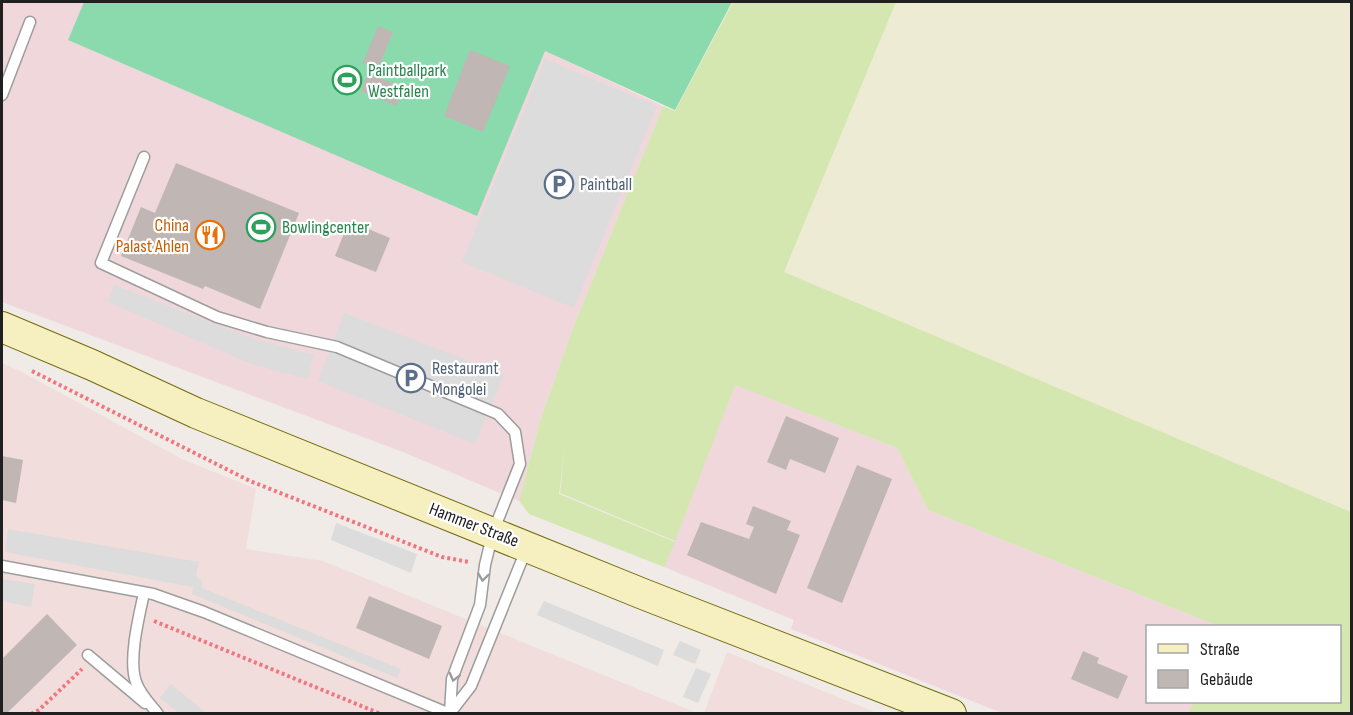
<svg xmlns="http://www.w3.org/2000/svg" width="1353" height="715" viewBox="0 0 1353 715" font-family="'Sofia Sans Condensed',sans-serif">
  <rect width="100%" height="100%" fill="#f0ebe7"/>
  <g fill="#efd7db">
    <polygon points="2,2 84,2 68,40 477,215 545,51 663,106 571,333 540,421 519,501 403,452 2,302"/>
    <polygon points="734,384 897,448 928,510 1218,626 1148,626 1148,702 1193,702 1188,713 1002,713 791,629 794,620 664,567"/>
  </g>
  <g fill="#f1dddb">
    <polygon points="2,363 20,371 182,459 256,489 246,549 323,561 697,713 2,713"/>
    <polygon points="727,652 877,713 704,713"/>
  </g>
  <polygon fill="#edebd4" points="896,2 1351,2 1351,512 783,272"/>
  <polygon fill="#d5e7b0" points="733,2 896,2 784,272 1351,512 1351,713 1188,713 1193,702 1340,702 1340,626 1218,626 928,510 897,448 735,385 675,541 560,493 565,449 559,494 675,542 664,567 529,514 519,501 540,421 571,333 663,106 675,111"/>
  <polygon fill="#8adaad" points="84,2 732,2 675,110 545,51 477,216 68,40"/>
  <g fill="#dcdcdc">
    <polygon points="545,59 657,106 574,308 462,262"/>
    <polygon points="114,285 251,338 314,355 307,379 249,363 108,302"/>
    <polygon points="344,313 504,374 475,444 318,381"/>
    <polygon points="336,523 417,554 411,573 331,540"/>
    <polygon points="8,529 199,562 196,575 202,582 202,588 401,669 397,678 192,594 193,587 5,552"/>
    <polygon points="2,579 35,584 31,607 2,601"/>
    <polygon points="544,601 664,650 658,666 537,615"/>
    <polygon points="680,641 701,650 695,664 673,655"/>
    <polygon points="696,668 711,674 698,703 683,697"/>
    <polygon points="171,684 206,713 179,713 160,698"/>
  </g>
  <g fill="#c0b6b4">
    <polygon points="378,26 393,32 378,69 363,63"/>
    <polygon points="470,50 510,66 483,132 444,116"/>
    <polygon points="368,73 404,88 396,106 361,91"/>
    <polygon points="176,163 299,213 260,309 205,286 203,289 121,256 141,207 155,213"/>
    <polygon points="349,221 390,238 376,272 335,256"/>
    <polygon points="786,416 839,438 825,473 790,459 786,470 767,462"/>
    <polygon points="2,456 23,460 16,503 2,500"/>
    <polygon points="857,465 892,479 842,603 807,588"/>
    <polygon points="753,506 791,521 787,530 800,535 776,594 687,555 701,522 749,539 754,527 746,524"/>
    <polygon points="369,596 442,626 429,659 356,628"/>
    <polygon points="47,614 77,645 6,714 2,714 2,659"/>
    <polygon points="1083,651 1099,658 1097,663 1128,676 1118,699 1071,679"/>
  </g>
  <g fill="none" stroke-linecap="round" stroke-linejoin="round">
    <g stroke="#9d9d9d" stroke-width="13">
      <g id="service">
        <polyline points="2,95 30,22"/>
        <polyline points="144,157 101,263 217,317 267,332 337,347 498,414 515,432 520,464 493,532 485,565 480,605 452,679 450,713 471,686 526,550"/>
        <polyline points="2,566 153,594 204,612 450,714"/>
        <path d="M144,593C139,616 128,660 136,682C140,694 150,704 158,714"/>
        <polyline points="88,655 145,703"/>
      </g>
    </g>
    <g stroke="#726b0c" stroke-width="32">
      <polyline id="secondary" points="2,327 92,365 196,413 643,594 951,714"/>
    </g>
    <g stroke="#f2767f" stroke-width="4" stroke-dasharray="3 3" stroke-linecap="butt">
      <polyline points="32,371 250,481 442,557 469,562"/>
      <polyline points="154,621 381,714"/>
      <polyline points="31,714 39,710 82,669"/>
    </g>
    <use href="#service" stroke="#fff" stroke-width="10"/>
    <use href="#secondary" stroke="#f6efbf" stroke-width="30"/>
  </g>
  <defs><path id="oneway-chevron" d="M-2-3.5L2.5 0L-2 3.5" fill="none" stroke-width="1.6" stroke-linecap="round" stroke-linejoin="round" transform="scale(1.5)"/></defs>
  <g stroke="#9b9b9b">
    <use href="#oneway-chevron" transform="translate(483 577) rotate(98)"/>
    <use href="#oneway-chevron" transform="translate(454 677) rotate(104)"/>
  </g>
  <defs>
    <g id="stadium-ring" transform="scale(1.5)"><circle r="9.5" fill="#fff" stroke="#2e9e5b" stroke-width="1.5"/><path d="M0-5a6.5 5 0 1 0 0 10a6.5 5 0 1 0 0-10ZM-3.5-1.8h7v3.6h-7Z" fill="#2e9e5b"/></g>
    <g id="parking-ring" transform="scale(1.5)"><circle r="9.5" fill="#fff" stroke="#5c6f8a" stroke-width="1.5"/><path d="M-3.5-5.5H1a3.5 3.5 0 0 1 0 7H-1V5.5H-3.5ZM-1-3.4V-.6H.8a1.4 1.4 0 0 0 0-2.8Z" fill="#5c6f8a"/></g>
    <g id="restaurant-ring" transform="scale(1.5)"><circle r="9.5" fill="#fff" stroke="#e8710a" stroke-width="1.5"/><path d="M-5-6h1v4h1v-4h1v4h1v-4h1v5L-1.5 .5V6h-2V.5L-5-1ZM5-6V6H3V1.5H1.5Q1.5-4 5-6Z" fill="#e8710a"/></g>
  </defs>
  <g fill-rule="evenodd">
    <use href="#stadium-ring" x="347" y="80"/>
    <use href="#parking-ring" x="559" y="184"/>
    <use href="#stadium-ring" x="261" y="227"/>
    <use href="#restaurant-ring" x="210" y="235"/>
    <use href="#parking-ring" x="411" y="378"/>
  </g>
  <g text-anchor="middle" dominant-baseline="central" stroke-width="4.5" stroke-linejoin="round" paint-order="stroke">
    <g font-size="18" fill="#27864d" stroke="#fff" text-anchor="start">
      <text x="368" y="70">Paintballpark<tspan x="368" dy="21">Westfalen</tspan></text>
      <text x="282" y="227">Bowlingcenter</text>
    </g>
    <g font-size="18" fill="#4e5e75" stroke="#fff" text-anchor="start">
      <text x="580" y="184">Paintball</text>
      <text x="432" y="368">Restaurant<tspan x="432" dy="21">Mongolei</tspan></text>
    </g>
    <g font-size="18" fill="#c56008" stroke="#fff" text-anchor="end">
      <text x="189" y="225">China<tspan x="189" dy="21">Palast Ahlen</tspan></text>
    </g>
    <g font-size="18" fill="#202020" stroke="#fff">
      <text transform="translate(474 525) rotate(21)">Hammer Straße</text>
    </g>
  </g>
  <rect width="1353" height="715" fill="none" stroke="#202020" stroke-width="6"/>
  <rect x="1146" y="625" width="195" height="78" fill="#ffffff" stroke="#a6a6a6" stroke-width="1.5"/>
  <rect x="1158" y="644" width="30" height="9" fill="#f6efbf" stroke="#a6a6a6" stroke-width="1.5"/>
  <text x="1200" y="655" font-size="18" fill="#202020">Straße</text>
  <rect x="1158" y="670" width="30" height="18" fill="#c0b6b4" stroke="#a6a6a6" stroke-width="1.5"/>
  <text x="1200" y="685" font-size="18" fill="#202020">Gebäude</text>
</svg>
